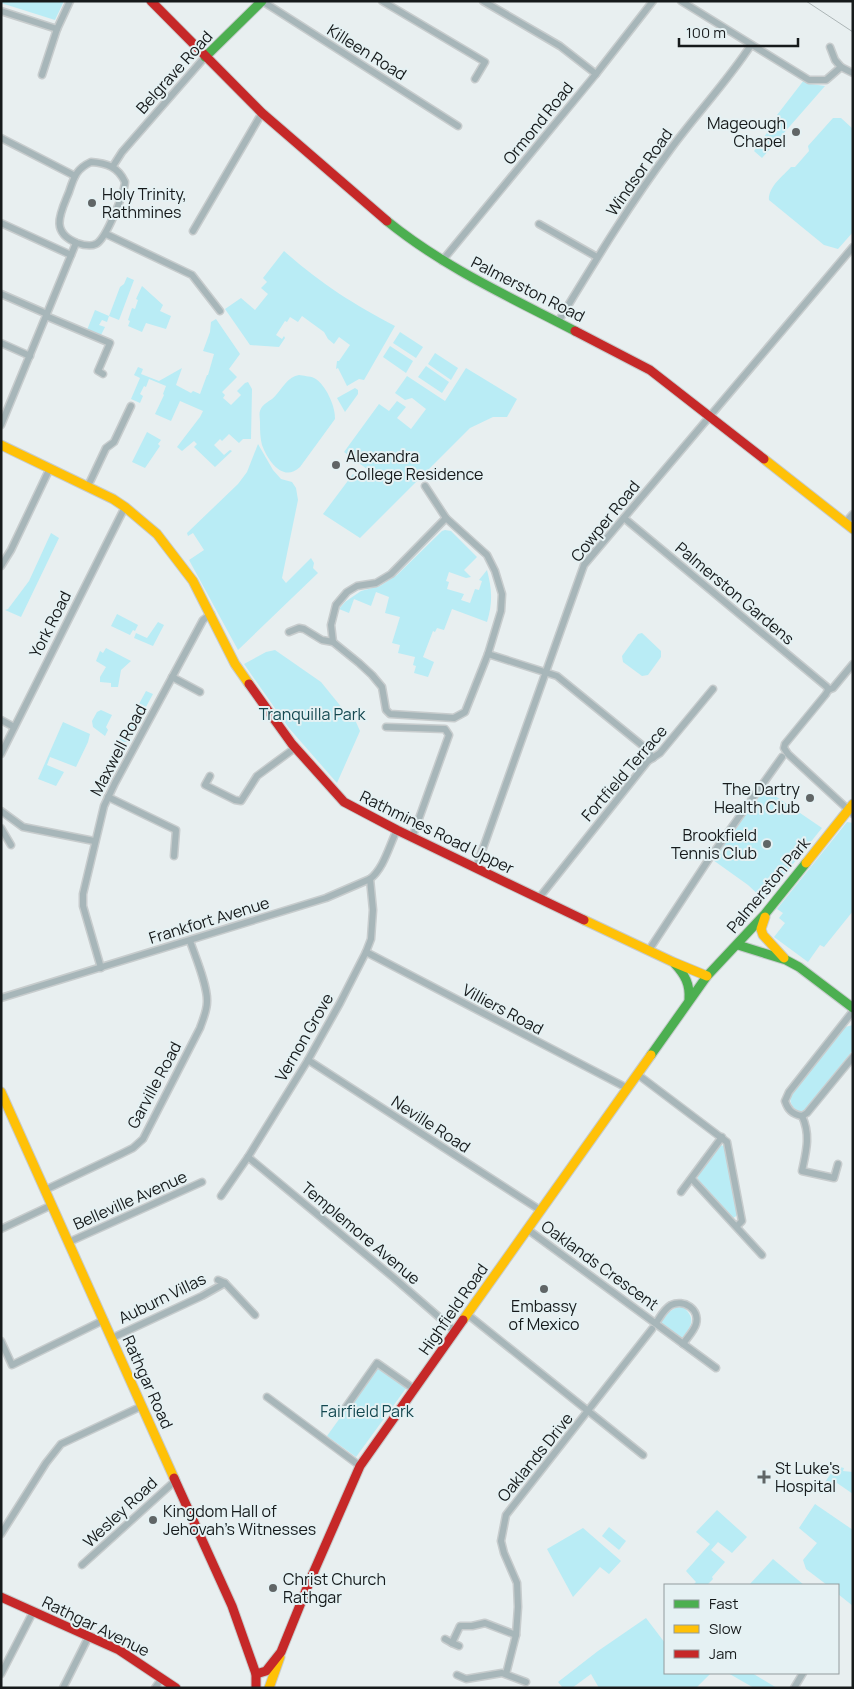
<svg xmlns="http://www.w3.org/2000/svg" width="854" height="1689" viewBox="0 0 854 1689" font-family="Manrope,sans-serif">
  <rect width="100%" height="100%" fill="#e8eff0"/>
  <g fill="#b9ecf5">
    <polygon points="1,1 64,1 55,20 1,3"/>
    <polygon points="804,80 811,84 825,86 762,158 754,151 779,116 777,115"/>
    <path d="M833,118H841L853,129V232L838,249L824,245L769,200C768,187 783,176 791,167H795L809,151L808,146Z"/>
    <path d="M284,251C320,283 353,304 395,326L364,380L359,379L347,386L338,368L336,369L337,361H339L350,345L339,337L334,344L328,339L324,332L302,316L298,322L290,317L287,322L285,321L276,335L282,339L284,336L285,338L279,347L250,345L225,309L241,298L255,310L268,294L261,288L267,282L263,278Z"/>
    <polygon points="127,277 134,280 119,320 109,316 107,322 102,320 99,325 105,327 101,335 87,330 95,310 109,316 120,287 124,284"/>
    <polygon points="142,286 163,305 160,311 171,316 166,329 146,323 142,332 128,326 130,321 128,320 132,308 135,309 138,300 136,299"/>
    <polygon points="216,319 240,354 229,369 237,377 222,392 225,395 223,398 231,405 241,395 237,391 245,383 248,382 252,389 251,439 243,439 239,443 229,434 222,441 220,439 214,445 224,455 230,450 232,451 215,467 194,447 197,444 194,441 182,451 177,447 200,417 203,411 180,401 171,421 155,414 164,395 163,394 166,386 149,379 146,387 144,386 140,394 143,396 140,403 131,399 140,378 134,375 138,367 143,369 141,374 159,381 182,368 176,385 191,393 193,391 200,394 207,375 208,375 214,354 203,351 210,332 211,322"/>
    <polygon points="400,332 423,347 416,358 393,343"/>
    <polygon points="390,346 413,361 406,373 383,357"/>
    <polygon points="435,353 458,368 451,380 428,364"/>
    <polygon points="426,366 449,382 442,393 418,377"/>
    <polygon points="466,368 517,399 507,417 493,417 470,428 360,538 323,514 353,474 363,482 371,472 344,452 379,404 389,411 397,401 406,407 397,418 411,429 426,409 412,398 405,400 395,393 407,376 445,401"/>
    <path d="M299,375C303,376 310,376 314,378C326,384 336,408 335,419L300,467C283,483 268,461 262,445C260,438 260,430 260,422C260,419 259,413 260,411C262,403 272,401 276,395C283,387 288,377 299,375Z"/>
    <polygon points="355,388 358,390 358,394 345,412 337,398"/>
    <polygon points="147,432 161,440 158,444 160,446 145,468 132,462"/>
    <polygon points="258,444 273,470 281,479 292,482 296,488 298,500 282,578 286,583 311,558 314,563 313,568 318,573 238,650 189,560 204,550 193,533 188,536 187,533 238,484 247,472"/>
    <path d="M445,530L451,531L477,557L464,570L471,577L466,578L449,572L446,581L449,582L447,589L464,594L461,600L470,603L475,589L479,590L482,581L479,580L487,570C492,589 493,603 487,622L452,609L444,630L437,628L435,632L433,631L423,657L434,662L428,677L414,673L416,666L413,665L415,657L398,653L400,645L392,643L400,617L385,613L389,597L376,592L371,606L354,599L349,613L339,609L345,602L361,591L380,586L397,575L442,531Z"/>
    <polygon points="51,533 59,538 21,617 5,610 8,609 29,581"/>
    <polygon points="117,614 138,625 135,631 133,630 130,635 111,626"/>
    <polygon points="158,622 164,625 153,646 134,638 136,633 147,638"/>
    <polygon points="642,633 661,651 661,657 648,675 642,676 623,662 622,656 638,634"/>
    <polygon points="106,648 131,661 121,670 118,687 111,687 111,683 100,682 100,677 106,667 96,661 100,651 103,653"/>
    <polygon points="275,650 321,682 347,714 356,722 360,731 337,783 288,727 244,664 266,652"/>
    <polygon points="146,691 153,694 127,742 120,742 118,743"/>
    <polygon points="101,710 112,715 106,727 108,730 105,736 93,727 92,721 97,712"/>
    <polygon points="63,722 90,734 88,742 76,767 50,757 47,765 64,772 56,786 38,779"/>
    <polygon points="765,789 822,828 764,900 748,885 713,860"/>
    <polygon points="847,822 853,823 853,911 824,947 820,945 808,962 774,937 785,923 779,918 783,913 777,909"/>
    <path d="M853,1025V1050L805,1110L799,1112C792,1107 789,1103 791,1095L845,1027Z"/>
    <polygon points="720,1145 724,1146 738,1215 733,1218 700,1184 697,1176"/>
    <path d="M677,1307H683C698,1320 690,1327 681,1340L659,1325L669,1312Z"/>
    <polygon points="378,1365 407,1387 356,1457 327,1436"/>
    <polygon points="836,1466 844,1468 843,1471 853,1472 853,1494 837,1483 830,1493 821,1488"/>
    <polygon points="815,1504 853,1530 853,1606 838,1594 838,1585 827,1585 806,1569 803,1560 817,1543 799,1528"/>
    <polygon points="717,1510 747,1537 732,1553 718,1542 711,1550 725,1562 712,1577 713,1579 707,1585 693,1585 696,1582 686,1571 710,1544 696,1532"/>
    <polygon points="609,1527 626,1541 619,1550 602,1536"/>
    <polygon points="583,1528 621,1561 609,1574 600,1567 573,1597 547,1549"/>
    <polygon points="773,1559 804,1585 749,1585"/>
    <polygon points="646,1618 665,1643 665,1673 711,1673 696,1688 599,1688 591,1674 572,1688 563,1688 558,1682 598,1651"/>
    <polygon points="728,1673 752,1673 777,1688 754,1688"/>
  </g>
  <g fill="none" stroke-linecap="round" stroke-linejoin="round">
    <g stroke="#c7cccd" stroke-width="9">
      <g id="street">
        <polyline points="262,1 458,126"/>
        <polyline points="382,1 485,62 475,79"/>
        <polyline points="483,1 560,46 596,74"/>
        <polyline points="681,1 809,80 826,80 841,67 853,73"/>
        <polyline points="1,11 57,29"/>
        <polyline points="830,47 835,60 841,67"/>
        <polyline points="42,75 57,29 70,1"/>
        <polyline points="1,138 75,176"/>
        <path d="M91,162C107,163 118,167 125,182C124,194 106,239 96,244C90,247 83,245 77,243C49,232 61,212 69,192C74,177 76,169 91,162Z"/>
        <polyline points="113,166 122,152 205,57"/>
        <polyline points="1,223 71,255"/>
        <polyline points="539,224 597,257"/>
        <polyline points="193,231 262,113"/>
        <polyline points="106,234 192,275 220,311"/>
        <polyline points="442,261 596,74 653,1"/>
        <polyline points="1,294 47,314"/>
        <polyline points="46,316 110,343 98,371 103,374"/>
        <path d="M558,322C594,263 629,205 670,150C696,114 727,82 751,45"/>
        <polyline points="1,343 30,356"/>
        <polyline points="1,425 76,243"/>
        <polyline points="88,486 106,448 114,442 131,406"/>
        <polyline points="624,518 827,687 828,690 826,694 785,744 784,748 788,754 853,814"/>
        <polyline points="845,523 853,514"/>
        <polyline points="1,566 11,550 50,468"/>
        <polyline points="289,632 299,628 304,629 322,640 333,642 359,663 372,675 382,687 386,710 390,714 454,718 465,712 488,654 501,611 502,594 495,571 487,555 446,518 425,486"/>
        <polyline points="333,642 331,625 336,605 347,592 357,586 376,583 391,574 446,518"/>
        <polyline points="488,654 557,676 643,746 653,758"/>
        <polyline points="172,677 200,692"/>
        <polyline points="828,690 833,688 853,664"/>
        <polyline points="1,720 14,727"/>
        <polyline points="386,727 445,729 449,735 412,838"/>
        <polyline points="1,754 125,507"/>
        <polyline points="210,776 205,785 235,800 241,801 257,776 295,748"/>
        <polyline points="108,797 176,830 174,856"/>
        <polyline points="1,811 23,827 94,841"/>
        <polyline points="1,828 11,845"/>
        <polyline points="476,868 584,565 853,247"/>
        <polyline points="539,898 648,761 660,753 713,689"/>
        <polyline points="649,950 709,859 782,757"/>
        <polyline points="366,952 627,1088"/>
        <polyline points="101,968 83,906 83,894 104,806 115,783 203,620 211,614"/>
        <path d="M1,998L326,898L370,879C384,868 389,846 397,830"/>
        <path d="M853,1011L789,1092L785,1101C788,1110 792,1114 802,1116L807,1113L853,1057"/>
        <polyline points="308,1060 540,1210"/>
        <polyline points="637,1074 727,1142 742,1221 737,1226"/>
        <path d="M802,1116C811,1135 806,1152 802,1171L834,1178L838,1164"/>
        <polyline points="248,1157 394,1278 455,1331"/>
        <polyline points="692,1179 762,1255"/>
        <path d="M45,1190L121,1154L133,1148L143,1139L200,1028C203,1019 207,1011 207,1002C208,986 195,956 190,941"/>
        <polyline points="681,1192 722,1137"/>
        <polyline points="221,1196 248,1157 308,1060 340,1003 366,952 371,939 372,924 373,910 370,879"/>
        <polyline points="1,1229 52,1205"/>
        <polyline points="527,1229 716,1368"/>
        <polyline points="69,1242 202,1182"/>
        <polyline points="218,1280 225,1283 255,1315"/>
        <polyline points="467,1314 643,1455"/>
        <path d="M656,1323C660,1317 664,1309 671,1305C684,1299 700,1309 696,1324C694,1331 687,1338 683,1344"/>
        <polyline points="112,1338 202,1296 225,1283"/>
        <polyline points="1,1341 12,1365 104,1320"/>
        <polyline points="267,1397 360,1466"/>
        <polyline points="346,1407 377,1363 414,1389"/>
        <polyline points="1,1534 46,1463 61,1444 142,1406"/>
        <polyline points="82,1565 176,1480"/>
        <polyline points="445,1639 452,1643"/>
        <polyline points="459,1646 452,1643 460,1626 472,1626 485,1623 516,1635"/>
        <polyline points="1,1674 33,1612"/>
        <polyline points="506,1674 516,1635 518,1607 517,1583 504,1553 501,1541 506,1515 652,1329"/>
        <polyline points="457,1675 466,1679 502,1673 526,1682"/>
        <polyline points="63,1688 89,1636"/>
        <polyline points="155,1688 162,1678"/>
        <polyline points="794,1688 803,1673"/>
      </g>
    </g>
    <g stroke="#c7cccd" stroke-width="11">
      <g id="fast">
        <polyline points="205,57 262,1"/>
        <path d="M387,221C445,268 510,297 575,331"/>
        <polyline points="738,945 786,960 799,967 853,1008"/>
        <path d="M675,964C685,975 690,984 689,999"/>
        <polyline points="651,1055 707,976 765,914 806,863"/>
      </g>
    </g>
    <g stroke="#c7cccd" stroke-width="11">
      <g id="slow">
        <polyline points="1,445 113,499 125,507 157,534 193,581 235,664 249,684"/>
        <polyline points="764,459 853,529"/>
        <polyline points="806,863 853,804"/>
        <polyline points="765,917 761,929 763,935 784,958"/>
        <polyline points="584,920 673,962 707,976"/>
        <polyline points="1,1092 174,1478"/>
        <polyline points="463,1320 651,1055"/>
        <polyline points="269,1688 280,1657"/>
      </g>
    </g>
    <g stroke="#c7cccd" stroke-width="11">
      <g id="jam">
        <polyline points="151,1 262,113 387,221"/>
        <polyline points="575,331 650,370 764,459"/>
        <polyline points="249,684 292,744 344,802 397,830 584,920"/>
        <polyline points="174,1478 232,1606 256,1674 256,1688"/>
        <polyline points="1,1597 119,1650 176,1688"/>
        <polyline points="256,1674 266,1671 281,1652 311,1578 360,1466 463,1320"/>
      </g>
    </g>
    <use href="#street" stroke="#a7b6b9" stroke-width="6"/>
    <use href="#fast" stroke="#4caf50" stroke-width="9"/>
    <use href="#slow" stroke="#ffc107" stroke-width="9"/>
    <use href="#jam" stroke="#c62828" stroke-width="9"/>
    <polyline stroke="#acb5b6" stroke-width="1" points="806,1 853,32"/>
  </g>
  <g fill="#606566" stroke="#e5f1f3" stroke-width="2">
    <circle cx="796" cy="132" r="5"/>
    <circle cx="92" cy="203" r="5"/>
    <circle cx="336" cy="465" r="5"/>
    <circle cx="810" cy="798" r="5"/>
    <circle cx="767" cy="844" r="5"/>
    <circle cx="544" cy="1289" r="5"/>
    <path d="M761.5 1469.5h5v5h5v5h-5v5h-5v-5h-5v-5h5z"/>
    <circle cx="153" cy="1520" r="5"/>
    <circle cx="273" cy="1588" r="5"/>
  </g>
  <g text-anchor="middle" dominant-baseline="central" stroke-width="4" stroke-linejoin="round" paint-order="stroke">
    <g font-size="16" fill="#161a1b" stroke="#e5f1f3">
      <text transform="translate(367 52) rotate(32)">Killeen Road</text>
      <text transform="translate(174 72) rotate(-48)">Belgrave Road</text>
      <text transform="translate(538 123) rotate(-51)">Ormond Road</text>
      <text transform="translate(639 172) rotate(-55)">Windsor Road</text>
      <text transform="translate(528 289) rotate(27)">Palmerston Road</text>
      <text transform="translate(605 521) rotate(-51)">Cowper Road</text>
      <text transform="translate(735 593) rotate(40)">Palmerston Gardens</text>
      <text transform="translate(50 624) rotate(-63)">York Road</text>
      <text transform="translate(118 750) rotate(-62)">Maxwell Road</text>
      <text transform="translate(624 773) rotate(-49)">Fortfield Terrace</text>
      <text transform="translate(437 832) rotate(26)">Rathmines Road Upper</text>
      <text transform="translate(768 885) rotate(-50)">Palmerston Park</text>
      <text transform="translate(209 920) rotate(-17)">Frankfort Avenue</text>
      <text transform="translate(503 1009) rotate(28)">Villiers Road</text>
      <text transform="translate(304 1037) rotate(-60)">Vernon Grove</text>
      <text transform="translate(154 1085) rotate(-62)">Garville Road</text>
      <text transform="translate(431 1124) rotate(33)">Neville Road</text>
      <text transform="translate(130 1200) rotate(-24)">Belleville Avenue</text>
      <text transform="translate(361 1233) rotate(40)">Templemore Avenue</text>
      <text transform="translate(600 1265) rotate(36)">Oaklands Crescent</text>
      <text transform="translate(162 1298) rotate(-26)">Auburn Villas</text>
      <text transform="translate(453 1309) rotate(-55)">Highfield Road</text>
      <text transform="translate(148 1382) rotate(66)">Rathgar Road</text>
      <text transform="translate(535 1457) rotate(-51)">Oaklands Drive</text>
      <text transform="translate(120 1512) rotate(-43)">Wesley Road</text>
      <text transform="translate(96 1626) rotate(26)">Rathgar Avenue</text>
    </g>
    <g font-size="16" fill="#161a1b" stroke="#e5f1f3" text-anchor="start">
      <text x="786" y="123" text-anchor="end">Mageough<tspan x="786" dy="18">Chapel</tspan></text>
      <text x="102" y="194">Holy Trinity,<tspan x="102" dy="18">Rathmines</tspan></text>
      <text x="346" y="456">Alexandra<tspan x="346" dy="18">College Residence</tspan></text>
      <text x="800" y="789" text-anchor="end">The Dartry<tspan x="800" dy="18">Health Club</tspan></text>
      <text x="757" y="835" text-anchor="end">Brookfield<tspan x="757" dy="18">Tennis Club</tspan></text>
      <text x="544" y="1306" text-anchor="middle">Embassy<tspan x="544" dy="18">of Mexico</tspan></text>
      <text x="775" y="1468">St Luke's<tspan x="775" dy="18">Hospital</tspan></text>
      <text x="163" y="1511">Kingdom Hall of<tspan x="163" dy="18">Jehovah's Witnesses</tspan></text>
      <text x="283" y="1579">Christ Church<tspan x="283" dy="18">Rathgar</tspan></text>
    </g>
    <g font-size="16" fill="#144850" stroke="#e5f1f3">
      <text x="312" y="714">Tranquilla Park</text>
      <text x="367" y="1411">Fairfield Park</text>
    </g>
  </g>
  <rect width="854" height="1689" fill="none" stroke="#161a1b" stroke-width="5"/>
  <rect x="664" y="1584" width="175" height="90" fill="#e5f1f3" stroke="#929b9d"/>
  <rect x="674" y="1600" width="25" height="8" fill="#4caf50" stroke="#929b9d"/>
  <text x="709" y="1609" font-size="15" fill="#161a1b">Fast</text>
  <rect x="674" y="1625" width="25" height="8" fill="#ffc107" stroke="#929b9d"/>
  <text x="709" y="1634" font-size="15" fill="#161a1b">Slow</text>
  <rect x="674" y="1650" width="25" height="8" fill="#c62828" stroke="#929b9d"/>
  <text x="709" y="1659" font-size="15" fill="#161a1b">Jam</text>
  <path d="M679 38v8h119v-8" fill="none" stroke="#161a1b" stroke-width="2.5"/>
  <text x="686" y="38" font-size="15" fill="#161a1b" stroke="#e5f1f3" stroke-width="4" paint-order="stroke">100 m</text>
</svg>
